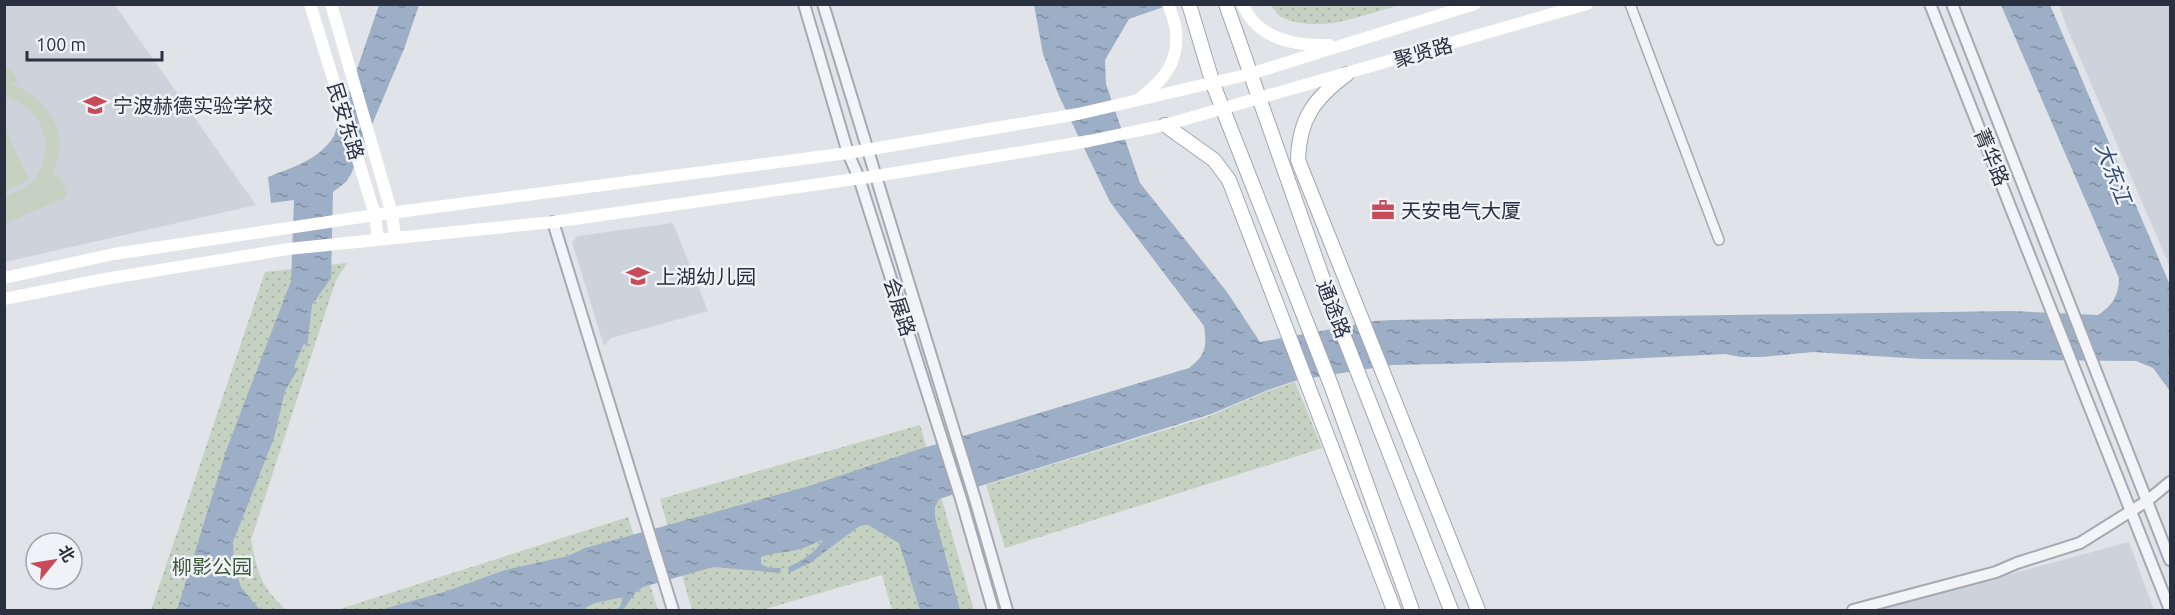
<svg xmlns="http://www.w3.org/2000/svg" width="2175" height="615" viewBox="0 0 2175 615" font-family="Ubuntu,'Noto Sans SC',sans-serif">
  <defs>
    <pattern id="park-dots" width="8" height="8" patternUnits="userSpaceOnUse" patternTransform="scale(1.5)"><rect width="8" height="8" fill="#c5d2c2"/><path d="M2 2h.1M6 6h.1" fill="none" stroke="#a9b5a8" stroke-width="1.8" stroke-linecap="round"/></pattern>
    <pattern id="water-ripples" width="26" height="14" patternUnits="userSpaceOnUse" patternTransform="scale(1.5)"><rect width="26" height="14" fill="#9dafc6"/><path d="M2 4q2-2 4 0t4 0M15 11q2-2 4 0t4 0" fill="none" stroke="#808fa2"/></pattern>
  </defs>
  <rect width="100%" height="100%" fill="#e0e3e8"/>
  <g fill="#ced2da">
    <polygon points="4,5 115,5 256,205 5,262"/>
    <polygon points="2059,5 2170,5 2170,267 2068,30"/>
    <polygon points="673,223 708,311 611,338 604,346 572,242 578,236"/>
    <polygon points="2129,542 2154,610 1877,610"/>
  </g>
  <g fill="url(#park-dots)">
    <path d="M1270,5H1399C1363,15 1321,34 1283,18C1278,16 1274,9 1270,5Z"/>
    <path d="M347,263L336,280L251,540C258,573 260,586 286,610H151L265,272Z"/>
    <polygon points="1295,382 1322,448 1005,548 986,485 1207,417 1265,392"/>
    <polygon points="920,425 974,610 892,610 882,575 762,610 692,610 660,499"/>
    <polygon points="628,517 658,610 337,610"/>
  </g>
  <g fill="#c5d2c2">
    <path d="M10,67L17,81L11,84C35,92 59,116 60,144C60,155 55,166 52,177L58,174L68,196L5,224V196C12,193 23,190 30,184C33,181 36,177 38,173C57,142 39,105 5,97V70Z"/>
    <polygon points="4,126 29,180 5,191 4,191"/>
  </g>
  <g fill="url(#water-ripples)">
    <path d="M379,5H419L404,49L351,174L346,182L333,192L331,278L312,305L307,347L304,343L294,367L298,369L285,391L274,438L233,542L234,566L241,587L260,610H177L227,448L291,281L294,200L271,203L268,177C293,167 319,160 334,136Z"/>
    <path d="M1034,5H1169L1129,19L1105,60L1106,84L1140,183L1227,292L1260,342L1375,321L1392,320L2011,311L2098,315C2113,305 2119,295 2119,278L2001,5H2050L2170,285V391L2153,368L2136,361L1921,359L1813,352L1762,357H1741L1725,354L1584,361L1392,365L1298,380L1268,390L1211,414L939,499L935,507V517L960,610H920L899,543L868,525H861L854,530L810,563L789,573L788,567C802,561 815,553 823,540C815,542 809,547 800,549C787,553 774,552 761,557V564L770,568H781L780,573L713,567L643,587L635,593L623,610H614L620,607L623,597L595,603L581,610H380L447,591L505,570L568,556L585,548L809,486L920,449L1189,368C1206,355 1207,346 1204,326L1110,202L1059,96L1043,54Z"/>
  </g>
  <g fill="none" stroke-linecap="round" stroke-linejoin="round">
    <g stroke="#a5aab2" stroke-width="12">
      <polyline id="minor" points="1630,4 1719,240"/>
    </g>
    <g stroke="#a5aab2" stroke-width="14">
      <g id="tertiary">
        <polyline points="804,4 848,153 859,178 961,499 993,610"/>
        <polyline points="823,4 975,499 1007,610"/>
        <polyline points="1930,4 2170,610"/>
        <polyline points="1952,4 2170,560"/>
        <polyline points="553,222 673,610"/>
        <polyline points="1853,610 1996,572 2017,563 2080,543 2147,501 2170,482"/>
      </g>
    </g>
    <g stroke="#a0a7b3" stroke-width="16">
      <g id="primary">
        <polyline points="1189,4 1213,84 1331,385 1412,610"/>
        <polyline points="1226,4 1337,319 1451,610"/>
        <path d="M1347,74C1315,98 1299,118 1298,160L1478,610"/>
        <polyline points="1165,125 1214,160 1229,180 1394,610"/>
      </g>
    </g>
    <use href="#minor" stroke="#f2f4f7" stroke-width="9"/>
    <use href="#tertiary" stroke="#f2f4f7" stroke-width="10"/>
    <g stroke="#fff" stroke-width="12">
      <polyline points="310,4 375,215 378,239"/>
      <polyline points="331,4 392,214 395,237"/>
      <path d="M1242,4C1246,11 1250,19 1256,24C1274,42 1305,46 1329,45"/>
      <path d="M1139,99C1162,81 1179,64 1176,32C1176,23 1171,13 1168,4"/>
      <polyline points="4,278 114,254 375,215 848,153 1078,114 1250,74 1475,4"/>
      <polyline points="4,299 105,279 288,249 553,222 876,176 1089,141 1165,125 1587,4"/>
    </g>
    <use href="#primary" stroke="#fff" stroke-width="14"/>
  </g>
  <defs>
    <g id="school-bare" transform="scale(1.8)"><path d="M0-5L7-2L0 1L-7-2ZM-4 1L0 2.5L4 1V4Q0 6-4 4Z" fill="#c74b59" stroke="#eff2f6" stroke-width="2.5" paint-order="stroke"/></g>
    <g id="office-bare" transform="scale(1.8)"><path d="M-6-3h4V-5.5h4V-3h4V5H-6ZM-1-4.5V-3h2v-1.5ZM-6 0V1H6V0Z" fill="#c74b59" stroke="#eff2f6" stroke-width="2.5" paint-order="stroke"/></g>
  </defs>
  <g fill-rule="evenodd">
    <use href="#school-bare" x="95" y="105"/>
    <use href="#office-bare" x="1383" y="210"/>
    <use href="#school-bare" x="638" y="276"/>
  </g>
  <g text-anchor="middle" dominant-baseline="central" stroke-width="5" stroke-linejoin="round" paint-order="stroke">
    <g font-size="20" fill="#29303f" stroke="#eff2f6">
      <text transform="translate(1423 52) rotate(-16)">聚贤路</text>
      <text transform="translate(346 121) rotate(73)">民安东路</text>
      <text transform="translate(1992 157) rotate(68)">菁华路</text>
      <text transform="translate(900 307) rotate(72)">会展路</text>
      <text transform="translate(1334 309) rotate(69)">通途路</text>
    </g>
    <g font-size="20" fill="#29303f" stroke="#eff2f6" text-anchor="start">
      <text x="113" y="105">宁波赫德实验学校</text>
      <text x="1401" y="210">天安电气大厦</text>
      <text x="656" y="276">上湖幼儿园</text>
    </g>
    <g font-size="20" fill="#3d5a37" stroke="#eff2f6">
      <text x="212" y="566">柳影公园</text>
    </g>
    <g font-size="21" font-style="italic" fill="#364e71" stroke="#eff2f6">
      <text transform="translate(2114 173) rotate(69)">大东江</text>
    </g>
  </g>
  <rect width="2175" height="615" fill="none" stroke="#29303f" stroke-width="12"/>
  <g transform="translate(54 561) rotate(60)"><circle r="28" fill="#eff2f6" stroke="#a0a4ad" stroke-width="1.5"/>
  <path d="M0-4.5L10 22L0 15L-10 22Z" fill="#c74b59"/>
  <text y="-9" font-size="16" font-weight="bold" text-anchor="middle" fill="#29303f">北</text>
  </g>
  <path d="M27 51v9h135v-9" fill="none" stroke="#29303f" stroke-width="3"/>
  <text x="36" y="51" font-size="18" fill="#29303f" stroke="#eff2f6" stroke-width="4.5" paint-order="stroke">100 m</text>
</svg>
